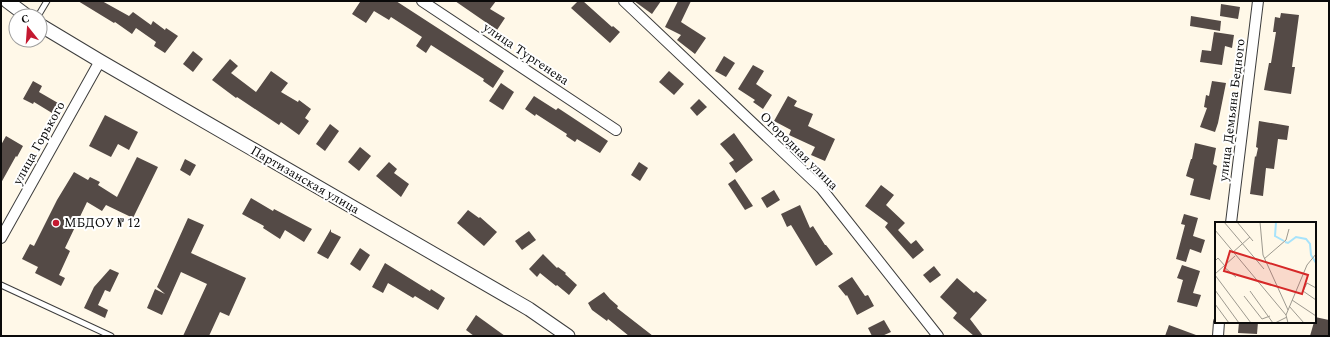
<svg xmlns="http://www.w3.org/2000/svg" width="1330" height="337" viewBox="0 0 1330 337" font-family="Spectral,serif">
  <rect width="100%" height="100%" fill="#fff8e8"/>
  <g fill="#544a46">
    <polygon points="78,1 102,1 129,16 133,12 151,25 153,21 165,30 166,28 178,36 165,53 154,46 156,42 136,28 132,34 115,22 114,23"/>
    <polygon points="359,1 396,1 504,71 493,88 483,81 484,79 431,45 426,53 416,46 422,37 391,17 389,20 374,11 366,23 352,14 360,2"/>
    <polygon points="455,1 496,1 490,9 505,18 497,30"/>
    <polygon points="578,1 583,1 612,27 613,26 620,32 610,43 571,8"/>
    <polygon points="634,1 661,1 652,14"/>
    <polygon points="678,1 691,1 681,22 706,38 695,54 677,40 681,35 665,27"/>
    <polygon points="1221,4 1240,7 1238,19 1220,16"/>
    <polygon points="1281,13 1299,15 1292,67 1295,67 1291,94 1264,90 1269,63 1271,63 1276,32 1273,32 1275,17 1280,18"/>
    <polygon points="1191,16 1221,21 1220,31 1190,26"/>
    <polygon points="1214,32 1234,35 1232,48 1225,46 1222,65 1200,62 1202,50 1211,51"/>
    <polygon points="193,51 203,59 193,72 183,64"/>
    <polygon points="724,56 735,63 726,77 715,71"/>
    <polygon points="230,59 238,66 231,73 256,92 271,71 288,83 281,92 298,102 299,100 311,109 305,118 309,121 299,135 281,122 279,125 237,97 236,98 212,80"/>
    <polygon points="753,65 764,71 756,84 772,95 763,109 753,102 755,100 738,89"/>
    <polygon points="669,71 684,84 674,95 659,82"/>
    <polygon points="33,81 42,86 39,92 58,103 52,113 34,102 33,104 23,99"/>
    <polygon points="1212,81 1226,83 1218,123 1215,132 1200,127 1207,108 1204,107 1206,95 1209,96"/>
    <polygon points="501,83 514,92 503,110 489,101"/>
    <polygon points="534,96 556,110 558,108 608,141 600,153 577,139 575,142 566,136 567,134 536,114 535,116 525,109"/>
    <polygon points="788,96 797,101 794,106 813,114 808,126 835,139 825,161 811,155 815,147 789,135 791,130 774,121"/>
    <polygon points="699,99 707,107 697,116 690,108"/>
    <polygon points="105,115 138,132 129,150 118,144 111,157 89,146"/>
    <polygon points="1259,121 1289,126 1287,140 1278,139 1274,169 1266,168 1263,196 1250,194 1255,156 1256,157 1258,148 1256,147"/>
    <polygon points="330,124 339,131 325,151 316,144"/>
    <polygon points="734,133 753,160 736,173 729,163 734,160 720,144"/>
    <polygon points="6,136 23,146 17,157 16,156 1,183 1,145"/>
    <polygon points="1195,143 1216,148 1213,164 1217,166 1210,200 1190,195 1194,179 1186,176 1191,159 1192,159"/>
    <polygon points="360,147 371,156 359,171 348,162"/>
    <polygon points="137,157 158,167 133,218 106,205 102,211 87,202 65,248 70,251 59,275 65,278 61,286 35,273 38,267 22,259 30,244 34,246 57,200 74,172 88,180 90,177 100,182 98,185 117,197"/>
    <polygon points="185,159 196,165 190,176 180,170"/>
    <polygon points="389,162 397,169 394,173 409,184 401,197 376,176"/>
    <polygon points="639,162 648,168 640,181 631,175"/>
    <polygon points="735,179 753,206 745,210 728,184"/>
    <polygon points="881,185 894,195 886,205 905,223 898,230 911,244 916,240 924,250 913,259 885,227 888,223 865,206"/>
    <polygon points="774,190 780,200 767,208 761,198"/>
    <polygon points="251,198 273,211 274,209 312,229 304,242 285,230 280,239 263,228 264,226 242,214"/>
    <polygon points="800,205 810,228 813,226 825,245 826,245 833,254 816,266 791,225 787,227 781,214"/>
    <polygon points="468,210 479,218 480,217 497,232 484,246 457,223"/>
    <polygon points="1184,214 1198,218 1193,236 1205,240 1201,253 1190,249 1186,262 1176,259 1185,225 1181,224"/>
    <polygon points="188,218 204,225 191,253 246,278 229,316 220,312 209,336 183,336 207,284 181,272 162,315 147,308 155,289 165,294 157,287"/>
    <polygon points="331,229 331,232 341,237 328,259 317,253"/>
    <polygon points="529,231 536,240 522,250 515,241"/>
    <polygon points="360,248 370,255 360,271 350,264"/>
    <polygon points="543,254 557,268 558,267 566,273 565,274 577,285 569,295 557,285 556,286 540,273 537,277 529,269"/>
    <polygon points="385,263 430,291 431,289 445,298 438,310 415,296 413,298 388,283 383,293 372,287"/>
    <polygon points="1182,265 1200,271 1193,293 1201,295 1197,307 1177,302 1183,280 1177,278"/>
    <polygon points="934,266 941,275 930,283 923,275"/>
    <polygon points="110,269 119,273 110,292 105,290 98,305 108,310 105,318 84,308 94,287"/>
    <polygon points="852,277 865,296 868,295 874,306 857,315 847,295 846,296 838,286"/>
    <polygon points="957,278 974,293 976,291 987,300 970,319 983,336 974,336 953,318 957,313 940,297"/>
    <polygon points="604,292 610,299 618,306 617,308 653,336 629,336 608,319 607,321 592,310 588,303"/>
    <polygon points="476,315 505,336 474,336 466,330"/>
    <polygon points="1315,318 1315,317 1329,320 1329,336 1310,336 1314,322 1315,322"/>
    <polygon points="884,320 891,332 882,336 872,336 868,328"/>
    <polygon points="1239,322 1258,322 1257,334 1238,333"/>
    <polygon points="1169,325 1196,335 1196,336 1165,336"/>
  </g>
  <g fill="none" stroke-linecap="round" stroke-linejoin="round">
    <g stroke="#3d3d3d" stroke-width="7">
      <g id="service">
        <polyline points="38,16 47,1"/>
        <polyline points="1,285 111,336"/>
      </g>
    </g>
    <g stroke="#3d3d3d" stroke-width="12">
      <g id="minor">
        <polyline points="422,1 616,130"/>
        <polyline points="624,1 821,188 938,336"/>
        <polyline points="1231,223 1258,1"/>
        <polyline points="1,238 100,61"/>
        <polyline points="1218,336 1219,322"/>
      </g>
    </g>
    <g stroke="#3d3d3d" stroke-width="15">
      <g id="tertiary">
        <polyline points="7,1 27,16"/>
        <polyline points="40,25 100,61 529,309 568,336"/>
      </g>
    </g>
    <use href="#service" stroke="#fff" stroke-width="5"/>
    <use href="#minor" stroke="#fff" stroke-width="10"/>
    <use href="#tertiary" stroke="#fff" stroke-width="13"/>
  </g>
  <circle fill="#c41930" stroke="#fff" stroke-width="1.5" cx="56" cy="223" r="4"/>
  <g text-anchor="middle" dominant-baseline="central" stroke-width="4" stroke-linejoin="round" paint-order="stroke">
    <g font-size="13" fill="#0a0a0a" stroke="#fff">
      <text transform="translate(526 54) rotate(34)">улица Тургенева</text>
      <text transform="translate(1232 110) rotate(-83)">улица Демьяна Бедного</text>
      <text transform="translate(39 143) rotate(-61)">улица Горького</text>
      <text transform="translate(799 151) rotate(45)">Огородная улица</text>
      <text transform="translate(305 180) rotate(30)">Партизанская улица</text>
    </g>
    <g font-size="13" fill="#0a0a0a" stroke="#fff" text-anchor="start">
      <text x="64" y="223">МБДОУ № 12</text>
    </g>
  </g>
  <g transform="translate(1215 222)">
    <rect width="101" height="101" fill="#fff8e8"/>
    <path fill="none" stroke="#a7e3fb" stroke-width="2" d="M61,0L60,14L69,19M70,20L73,21L81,15L91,17L95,22L96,33L101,41"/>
    <path fill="none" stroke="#9d998f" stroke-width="1" d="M9,0L49,47M22,0L38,19M45,0L48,33L73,88M0,8L71,93L73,101M17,31L35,15M49,37L71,18L74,7M0,39L3,36L10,44M9,45L21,55M0,52L20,34M0,53L36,101M101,66L92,61L88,69L101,78M0,68L24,101M35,69L58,101M29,74L47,97L55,94M77,78L101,94M0,82L14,101M74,84L89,101M71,93L92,43L101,32M60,101L72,95"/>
    <path fill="#d62828" fill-opacity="0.15" stroke="#d62828" stroke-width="2" d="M15,29L93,53L87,72L9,49Z"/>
    <rect width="101" height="101" fill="none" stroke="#0a0a0a" stroke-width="2"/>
  </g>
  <rect width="1330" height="337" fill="none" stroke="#0a0a0a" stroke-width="4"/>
  <g transform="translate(28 28) rotate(343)"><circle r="19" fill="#ffffff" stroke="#9d9d9d"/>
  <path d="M0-3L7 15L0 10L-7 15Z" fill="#c41930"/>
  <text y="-6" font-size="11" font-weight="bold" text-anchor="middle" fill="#0a0a0a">С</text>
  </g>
</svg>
